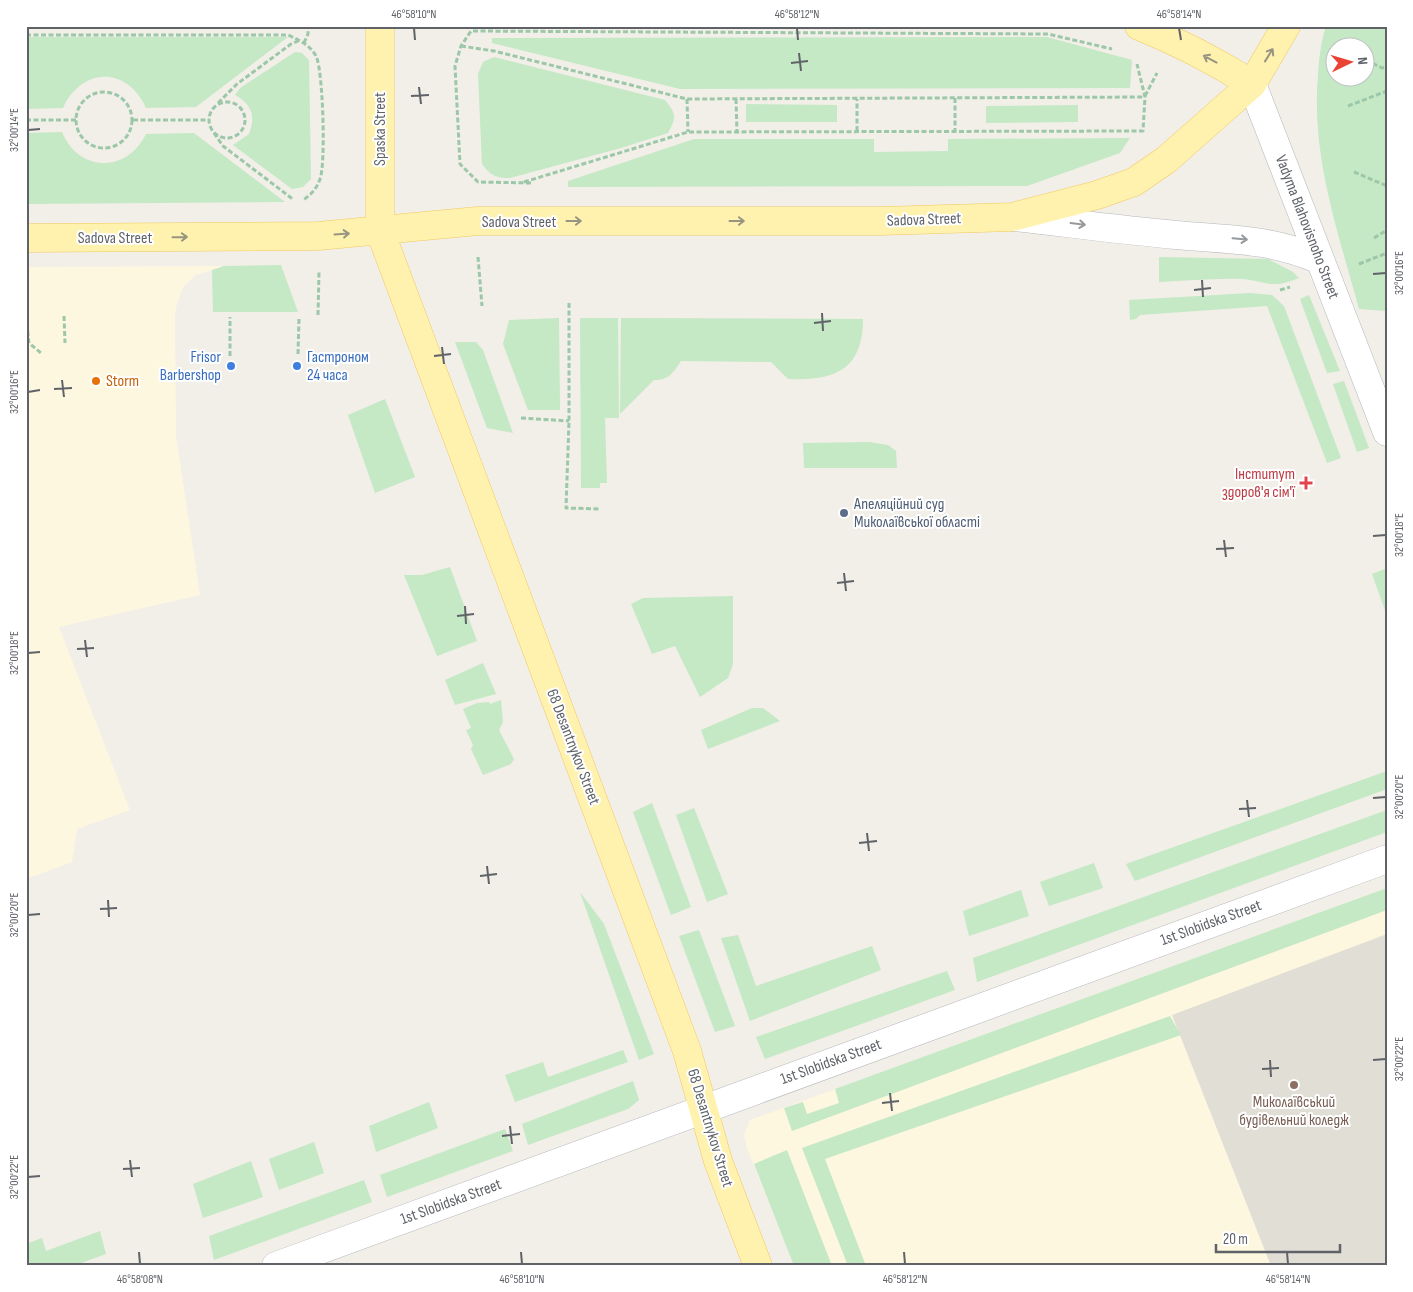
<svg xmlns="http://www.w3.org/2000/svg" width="1413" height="1292" viewBox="0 0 1413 1292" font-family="'Sofia Sans Condensed',sans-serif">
  <rect width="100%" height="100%" fill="#f1efe8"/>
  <g fill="#fef7e0">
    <polygon points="224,266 196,275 184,286 177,303 175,316 176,436 200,595 59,627 130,810 77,829 72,862 26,879 26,267"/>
    <polygon points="1387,888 1387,1266 794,1266 747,1148 744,1135 750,1120"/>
  </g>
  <polygon fill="#e1ded6" points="1387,934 1387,1266 1271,1266 1172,1015"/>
  <g fill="#c5e8c5" fill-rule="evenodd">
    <path d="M1326,26H1387V311L1359,309C1338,231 1311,157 1318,75C1319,58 1321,42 1326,26ZM1336,48H1366V78H1336Z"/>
    <path d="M26,37H288L196,107L146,108C127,66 82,67 63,108L26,109Z"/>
    <polygon points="1047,37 1132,60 1130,88 680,89 492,43 492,38"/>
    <path d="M295,52L302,53L309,60L311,179L303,187L292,189L233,145L249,134C256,117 252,104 235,95L240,88Z"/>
    <path d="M494,57L665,100C676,114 677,117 668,133L621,148L510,178C496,178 491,176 482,164L478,74L483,62Z"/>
    <polygon points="746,104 837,105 837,122 746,122"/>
    <polygon points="1078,105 1078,122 986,123 986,106"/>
    <path d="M62,132C79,173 127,173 146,134L194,133L285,202L26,204V133Z"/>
    <polygon points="1130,138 1120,153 1027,186 568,187 568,181 694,139 874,139 874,152 948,151 948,139"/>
    <path d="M1159,257L1268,259L1293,272L1299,278C1270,290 1268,281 1242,279C1214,278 1186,281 1159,282Z"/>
    <polygon points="281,265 298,312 213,312 212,270 224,266"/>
    <polygon points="1250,293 1272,295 1284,306 1341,458 1327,463 1267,306 1140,315 1136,319 1130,320 1129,300"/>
    <polygon points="1309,295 1340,371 1327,373 1300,299"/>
    <polygon points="559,318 560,410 528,410 503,344 509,320"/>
    <polygon points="580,318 618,318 619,418 605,418 607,483 600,483 600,488 581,488"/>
    <path d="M621,318L863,319C863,371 833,381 788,379L771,362L681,361C673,373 669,380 654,380L620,414Z"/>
    <polygon points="455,342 476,342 483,350 513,433 487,428"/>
    <polygon points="1344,381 1369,448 1357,452 1333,384"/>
    <polygon points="385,399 415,477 375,493 348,415"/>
    <polygon points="869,442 888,445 896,451 897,468 804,468 803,443"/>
    <polygon points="450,567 477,641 437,656 404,575 422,575"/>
    <polygon points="1387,568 1387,616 1372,574"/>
    <polygon points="733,596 733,664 728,678 700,697 675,646 652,654 631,604 643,598"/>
    <polygon points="483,663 496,694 455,705 445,680"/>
    <polygon points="501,700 503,722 499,730 514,759 511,764 483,775 471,749 473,745 466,730 471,728 463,709 477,703 489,702 490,704"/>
    <polygon points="752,708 763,708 780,721 708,749 701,730"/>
    <polygon points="1387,771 1387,789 1135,881 1126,864"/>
    <polygon points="652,803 691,907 671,915 633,812"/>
    <polygon points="694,808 728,894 707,902 676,815"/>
    <polygon points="1387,810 1387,832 977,982 973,958"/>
    <polygon points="1094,863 1103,888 1049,906 1040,882"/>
    <polygon points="1387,888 1387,910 792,1131 784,1108 803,1102 807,1114 839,1103 835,1089"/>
    <polygon points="1021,890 1029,916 969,936 963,911"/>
    <polygon points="580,892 604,924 654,1054 639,1060"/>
    <polygon points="699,930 735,1026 715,1032 679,936"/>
    <polygon points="738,935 756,986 872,946 881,970 750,1021 721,938"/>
    <polygon points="947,971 955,990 765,1059 756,1037"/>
    <polygon points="1170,1016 1181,1035 825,1159 866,1266 848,1266 802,1148"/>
    <polygon points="623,1050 628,1062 515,1102 505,1075 543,1062 548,1077"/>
    <polygon points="633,1081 639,1100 628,1109 528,1145 522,1124"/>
    <polygon points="429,1102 438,1128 376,1152 369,1126"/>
    <polygon points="505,1129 513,1151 387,1197 380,1175"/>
    <polygon points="314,1142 324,1173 279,1190 269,1159"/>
    <polygon points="787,1150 832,1266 794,1266 754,1164"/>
    <polygon points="251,1161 263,1197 203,1218 193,1184"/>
    <polygon points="364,1180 372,1202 214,1260 209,1236"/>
    <polygon points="100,1231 106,1254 73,1266 26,1266 26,1244 42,1238 46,1251"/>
  </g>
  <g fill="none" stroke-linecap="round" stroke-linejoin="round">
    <g stroke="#b5b8bc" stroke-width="29">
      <g id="minor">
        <polyline points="1252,84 1387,432"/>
        <path d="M1014,217C1068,223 1122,230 1176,235C1229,240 1267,238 1318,259"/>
        <polyline points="276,1266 1387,859"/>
      </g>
    </g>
    <g stroke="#f2c960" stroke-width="29">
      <g id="major">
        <polyline points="380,26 380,231 687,1051 718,1161 758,1266"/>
        <path d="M1139,26C1179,42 1215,61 1252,84"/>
        <polyline points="26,238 318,236 478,221 881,221 1012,217 1097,195 1134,182 1166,160 1252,84 1286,26"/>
      </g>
    </g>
    <g stroke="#9cc7a9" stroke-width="3" stroke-dasharray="5 2.5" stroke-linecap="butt">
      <path d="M26,35H288C299,40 310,45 316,56C323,69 326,164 320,179C317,188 311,195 303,200"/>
      <polyline points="304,43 308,34 308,26"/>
      <polyline points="461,46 494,51 687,99 1145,97"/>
      <polyline points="1366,60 1382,68 1387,67"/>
      <circle cx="104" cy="120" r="28"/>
      <polyline points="1145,96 1157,73"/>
      <polyline points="955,98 955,131"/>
      <polyline points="687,99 688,132"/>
      <polyline points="736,99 737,132"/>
      <circle cx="227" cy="120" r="18"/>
      <polyline points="218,103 237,84 291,44 300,40"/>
      <polyline points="1348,106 1387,91"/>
      <polyline points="26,120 76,120"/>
      <polyline points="133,120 209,120"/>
      <polyline points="857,131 857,99"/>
      <polyline points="214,133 223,146 294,200"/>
      <polyline points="1354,172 1387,186"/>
      <polyline points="524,182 688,132 1143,131 1145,97 1137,64"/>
      <polyline points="531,183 478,182 460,164 455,66 461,46 471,31 1048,34 1112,49"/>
      <polyline points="1374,238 1387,230"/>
      <polyline points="478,257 482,306"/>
      <polyline points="1359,264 1387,253"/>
      <polyline points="1280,290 1290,287"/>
      <polyline points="569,303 569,421 566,508 601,509"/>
      <polyline points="318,315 319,272"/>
      <polyline points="26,316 29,343 41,353"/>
      <polyline points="64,316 65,343"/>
      <polyline points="298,354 299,318"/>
      <polyline points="230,356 230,317"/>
      <polyline points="521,418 569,421"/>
    </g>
    <use href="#minor" stroke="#fff" stroke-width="28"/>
    <use href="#major" stroke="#fff2af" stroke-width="28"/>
  </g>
  <defs><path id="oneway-shaft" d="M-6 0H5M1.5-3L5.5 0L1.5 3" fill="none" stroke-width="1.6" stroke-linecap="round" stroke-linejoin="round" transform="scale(1.25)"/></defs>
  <g stroke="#979581">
    <use href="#oneway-shaft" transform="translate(1269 55) rotate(-58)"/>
    <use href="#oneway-shaft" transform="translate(1210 59) rotate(-152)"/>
    <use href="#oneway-shaft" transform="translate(574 221)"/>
    <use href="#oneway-shaft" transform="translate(737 221)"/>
    <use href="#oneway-shaft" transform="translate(342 234) rotate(-4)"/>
    <use href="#oneway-shaft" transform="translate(180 237) rotate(-1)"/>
  </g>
  <g stroke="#979a9d">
    <use href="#oneway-shaft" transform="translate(1078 224) rotate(7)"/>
    <use href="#oneway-shaft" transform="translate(1240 239) rotate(5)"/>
  </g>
  <path fill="none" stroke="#5f6368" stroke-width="2" d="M414,28L415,40M797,28L798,40M1179,28L1181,40M799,53L801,71M791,63L808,61M419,87L421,104M411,96L429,95M28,130L40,129M1373,274L1386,273M1202,280L1203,297M1194,290L1211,288M822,313L823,331M814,323L831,321M442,347L444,364M434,356L451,354M62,380L64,397M54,389L72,388M28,392L40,390M1373,536L1386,535M1224,540L1226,557M1216,549L1234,548M844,573L846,591M837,583L854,581M465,606L466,624M457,616L474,614M85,640L87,657M77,649L94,648M28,653L40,652M1373,798L1386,797M1247,800L1249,817M1239,809L1256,808M867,833L869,851M859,843L877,841M487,866L489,884M480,876L497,874M108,900L109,917M100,909L117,908M28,915L40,914M1270,1060L1271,1077M1373,1060L1386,1059M1262,1069L1279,1068M890,1093L892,1111M882,1103L899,1101M510,1126L512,1144M502,1136L520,1134M130,1160L132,1177M123,1169L140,1168M28,1177L40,1176M139,1252L140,1264M521,1252L522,1264M904,1252L905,1264M1287,1252L1288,1264"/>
  <g fill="#3f7fe0" stroke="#fff" stroke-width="2">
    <circle cx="231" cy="366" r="5"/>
    <circle cx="297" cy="366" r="5"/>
  </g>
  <circle fill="#e8710a" stroke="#fff" stroke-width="2" cx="96" cy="381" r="5"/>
  <path fill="#e0444e" stroke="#fff" stroke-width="2" d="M1303.5 475.5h5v5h5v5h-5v5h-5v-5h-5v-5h5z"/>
  <circle fill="#5c6f8a" stroke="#fff" stroke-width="2" cx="844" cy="513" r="5"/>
  <circle fill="#8d6e63" stroke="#fff" stroke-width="2" cx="1294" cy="1085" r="5"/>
  <g text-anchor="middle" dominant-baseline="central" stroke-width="4" stroke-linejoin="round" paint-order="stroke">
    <g font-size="16" fill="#5f6368" stroke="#fff">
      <text transform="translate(380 129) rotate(-90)">Spaska Street</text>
      <text transform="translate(924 220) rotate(-2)">Sadova Street</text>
      <text x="519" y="222">Sadova Street</text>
      <text transform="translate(1307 227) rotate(69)">Vadyma Blahovisnoho Street</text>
      <text x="115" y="238">Sadova Street</text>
      <text transform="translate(573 747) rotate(69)">68 Desantnykov Street</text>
      <text transform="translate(1211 923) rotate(-20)">1st Slobidska Street</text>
      <text transform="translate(831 1062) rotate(-20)">1st Slobidska Street</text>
      <text transform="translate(710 1128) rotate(73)">68 Desantnykov Street</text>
      <text transform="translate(451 1202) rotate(-20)">1st Slobidska Street</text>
    </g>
    <g font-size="16" fill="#366cbe" stroke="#fff" text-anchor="end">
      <text x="221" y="357">Frisor<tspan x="221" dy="18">Barbershop</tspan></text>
      <text x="307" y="357" text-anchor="start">Гастроном<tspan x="307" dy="18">24 часа</tspan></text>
    </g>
    <g font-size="16" fill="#c56008" stroke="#fff" text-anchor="start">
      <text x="106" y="381">Storm</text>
    </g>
    <g font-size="16" fill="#be3a42" stroke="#fff" text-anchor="end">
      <text x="1295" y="474">Інститут<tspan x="1295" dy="18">здоров'я сім'ї</tspan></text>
    </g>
    <g font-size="16" fill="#4e5e75" stroke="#fff" text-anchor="start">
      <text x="854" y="504">Апеляційний суд<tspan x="854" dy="18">Миколаївської області</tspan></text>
    </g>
    <g font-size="16" fill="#785e54" stroke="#fff">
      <text x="1294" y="1102">Миколаївський<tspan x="1294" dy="18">будівельний коледж</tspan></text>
    </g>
  </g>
  <rect width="1413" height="1292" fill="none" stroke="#ffffff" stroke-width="55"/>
  <g transform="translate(1350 62) rotate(85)"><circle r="24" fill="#ffffff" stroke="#bfc1c3"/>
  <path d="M0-4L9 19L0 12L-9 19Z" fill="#ea4335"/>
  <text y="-8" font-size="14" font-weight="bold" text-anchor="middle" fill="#5f6368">N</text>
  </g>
  <path d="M1216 1244v8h124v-8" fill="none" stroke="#5f6368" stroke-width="2.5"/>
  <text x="1223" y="1244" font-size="15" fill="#5f6368" stroke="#ffffff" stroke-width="4" paint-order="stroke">20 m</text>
  <rect x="28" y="28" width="1358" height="1236" fill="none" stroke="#5f6368" stroke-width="2"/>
  <g font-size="12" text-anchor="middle" fill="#5f6368">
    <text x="414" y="18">46°58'10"N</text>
    <text x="797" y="18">46°58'12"N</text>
    <text x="1179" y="18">46°58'14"N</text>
    <text transform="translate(14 130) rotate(-90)" y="4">32°00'14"E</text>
    <text transform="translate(1399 273) rotate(-90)" y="4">32°00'16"E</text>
    <text transform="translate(14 392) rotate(-90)" y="4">32°00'16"E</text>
    <text transform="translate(1399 535) rotate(-90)" y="4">32°00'18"E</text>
    <text transform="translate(14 653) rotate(-90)" y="4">32°00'18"E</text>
    <text transform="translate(1399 797) rotate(-90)" y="4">32°00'20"E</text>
    <text transform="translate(14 915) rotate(-90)" y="4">32°00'20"E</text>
    <text transform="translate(1399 1059) rotate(-90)" y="4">32°00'22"E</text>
    <text transform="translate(14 1177) rotate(-90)" y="4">32°00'22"E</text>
    <text x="140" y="1283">46°58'08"N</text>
    <text x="522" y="1283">46°58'10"N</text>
    <text x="905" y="1283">46°58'12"N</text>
    <text x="1288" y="1283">46°58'14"N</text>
  </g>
</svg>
